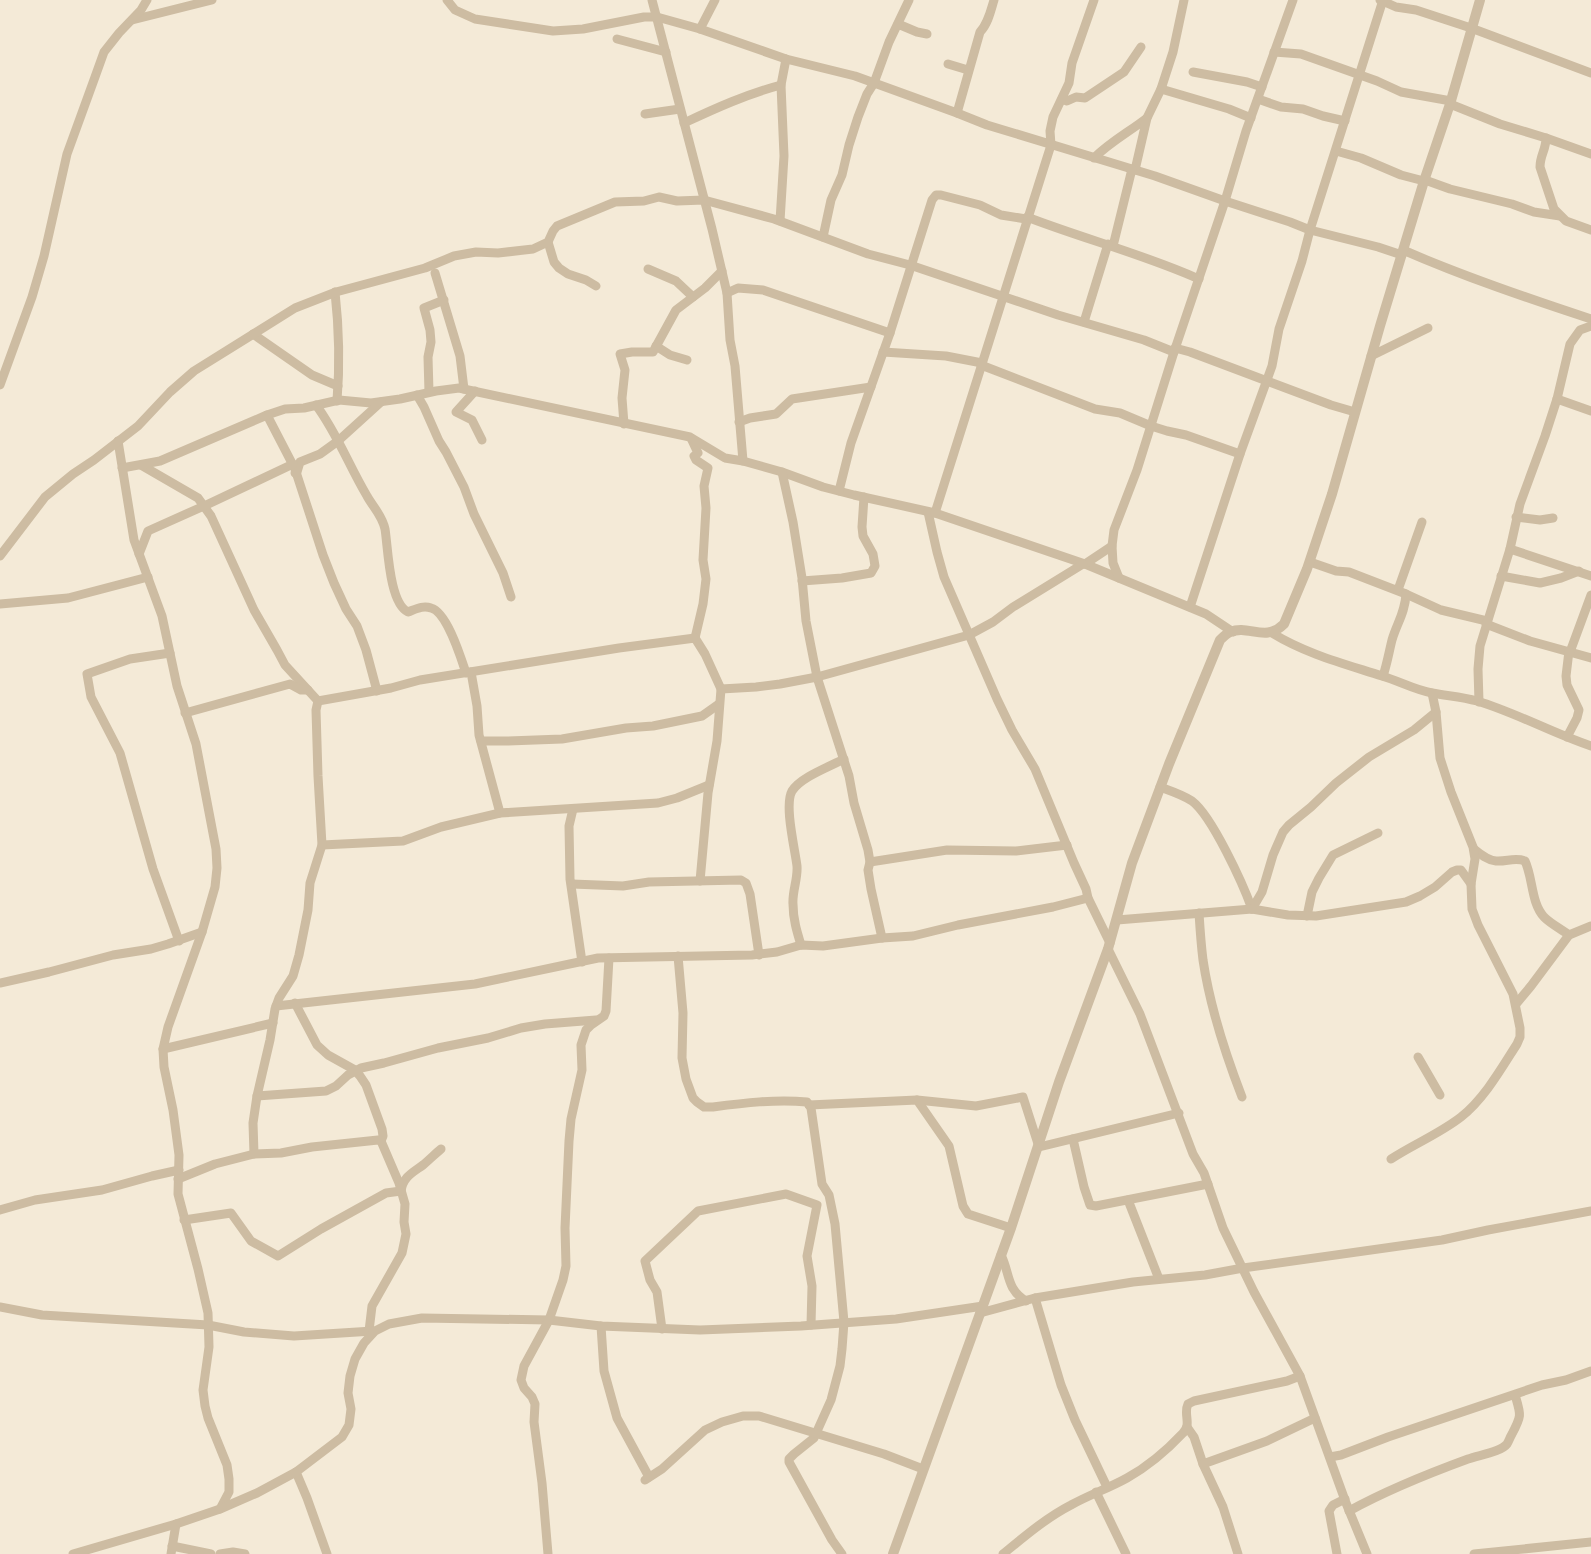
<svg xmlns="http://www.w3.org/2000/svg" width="1591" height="1554" viewBox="0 0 1591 1554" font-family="Overpass,sans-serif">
  <rect width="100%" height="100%" fill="#f4ead7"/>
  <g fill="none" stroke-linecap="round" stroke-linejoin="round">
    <g stroke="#cdbca2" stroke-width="9">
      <polyline points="447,0 455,10 475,19 553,31 583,29 644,17 657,17 700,29 786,59 855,76 957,113 987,125 1155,176 1225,201 1290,222 1310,230 1378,247 1402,255"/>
      <polyline points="652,0 712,229 727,293 730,340 735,366 743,461"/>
      <polyline points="1380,0 1396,7 1416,10 1471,28 1591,73"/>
      <polyline points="132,20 212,0"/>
      <polyline points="898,24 917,32 927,34"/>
      <polyline points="700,29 715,0"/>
      <polyline points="617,39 666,52"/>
      <polyline points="1274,52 1301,54 1377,81 1401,92 1451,101"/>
      <polyline points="948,64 968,70"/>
      <polyline points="1193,72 1247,82 1262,87"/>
      <polyline points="1161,89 1229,109 1251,118"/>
      <polyline points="1062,99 1067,101 1076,97 1085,98 1124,72 1141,47"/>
      <polyline points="1258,99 1281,107 1303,109 1323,116 1345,121"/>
      <polyline points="1450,104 1500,124 1546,138 1591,154"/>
      <path d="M957,113L980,32C988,24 991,10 994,0"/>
      <polyline points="645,114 680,109"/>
      <path d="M684,123C716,108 747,94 781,85"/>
      <path d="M1546,138C1546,150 1540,155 1540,167L1554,209L1566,221L1591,230"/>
      <polyline points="1336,151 1361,158 1401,175 1424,181"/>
      <path d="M1094,158C1110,142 1129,132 1147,118"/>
      <polyline points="1135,170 1147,118 1161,89 1173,52 1184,0"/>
      <polyline points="1425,180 1450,189 1512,204 1534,212 1560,216"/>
      <path d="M1027,217C1084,239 1143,254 1199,279"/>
      <polyline points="780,221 784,156 781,85 786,59"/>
      <polyline points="823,237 831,200 842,175 849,145 858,117 867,94 874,83 889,42 909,0"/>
      <polyline points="548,242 554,262 559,268 568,274 586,280 596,286"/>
      <polyline points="1113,246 1132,169"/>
      <path d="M1403,250C1465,277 1527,298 1591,319"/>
      <polyline points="648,269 676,281 693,297"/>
      <polyline points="435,273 460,356 464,389"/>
      <path d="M335,292C339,328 340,364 337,401"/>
      <polyline points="727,293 738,288 763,290 890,333"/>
      <polyline points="1084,322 1108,244"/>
      <polyline points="253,334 312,375 338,386"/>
      <polyline points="656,346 670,355 687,360"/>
      <polyline points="1175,348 1190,352 1331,405 1355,412"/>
      <polyline points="883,352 946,356 982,363"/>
      <polyline points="1371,356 1428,328"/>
      <polyline points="981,365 1095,409 1120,413 1151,426 1167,431 1186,435 1240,454"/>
      <polyline points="0,385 32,297 44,256 67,154 95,77 104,52 119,33 141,10 147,0"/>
      <polyline points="475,391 456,412 472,420 482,440"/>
      <polyline points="429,392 428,357 431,342 430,330 424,308 444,300"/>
      <polyline points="417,395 424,407 439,441 446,452 464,487 474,514 503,573 511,597"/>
      <polyline points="1557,399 1591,411"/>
      <path d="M316,405C337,433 349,466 367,496C373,507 382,515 385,529C388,547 389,603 408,612C416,609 423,605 431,608C447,612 461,658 466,673"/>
      <polyline points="267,415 295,469 323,555 334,583 346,609 357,626 366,650 377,691"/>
      <polyline points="739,422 750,418 776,414 792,399 871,387"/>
      <polyline points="624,424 622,398 625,370 620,354 632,352 653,352 676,310 705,288 722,271"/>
      <polyline points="691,438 698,453 694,456 696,460 708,468 704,486 706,508 703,560 706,579 703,604 695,638"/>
      <polyline points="118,441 134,540 162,616 177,686 196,744 216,849 217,868 215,887 202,932 168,1027 163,1049 164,1067 173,1110 179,1155 178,1194 198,1269 208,1313 209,1347 203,1390 205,1406 208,1418 227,1465 229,1479 229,1492 220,1509"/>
      <polyline points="141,465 198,498 211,516 254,610 277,650 285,665 318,701"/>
      <polyline points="122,468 160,461 267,415 285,409 304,408 339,400 371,403 400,399 436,391 459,388 690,437 725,458 743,461 782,472 823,487 854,495 935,513 1085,564 1206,614 1233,632"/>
      <polyline points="782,472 793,522 802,578 806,621 817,677 849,776 854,803 868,850 870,862 868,870 871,889 882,938"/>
      <polyline points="295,473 297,472 300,462 320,454 338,441 381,402"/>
      <polyline points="839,491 851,443 890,333 932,200 936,195 941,195 980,205 1001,215 1026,219"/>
      <polyline points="928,512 937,552 944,577 997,699 1012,730 1035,769 1074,863 1086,889 1088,898 1110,943"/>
      <polyline points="935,513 1051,145 1050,131 1053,117 1069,83 1072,63 1094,0"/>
      <polyline points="1516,517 1540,520 1553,518"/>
      <polyline points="1510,549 1591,576"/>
      <polyline points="139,554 148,531 204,506 293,464"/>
      <polyline points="0,556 45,497 73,474 94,460 138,426 170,392 194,371 295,308 336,292 425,268 454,256 476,252 498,253 533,249 548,242 553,231 557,226 615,202 644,201 659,197 677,201 704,200 774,219 868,254 910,265 1058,315 1144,340 1174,352"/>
      <polyline points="1310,562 1336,571 1349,572 1406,594 1441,610 1487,621"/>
      <polyline points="1085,564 1112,546"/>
      <polyline points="1501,576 1540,583 1561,578 1579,571"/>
      <polyline points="1119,578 1113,563 1112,546 1114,530 1137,470 1174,352 1225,201 1246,131 1293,0"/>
      <polyline points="802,581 842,578 871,573 875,566 873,554 863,536 862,527 864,497"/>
      <polyline points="1399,587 1422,522"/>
      <polyline points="0,604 68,598 148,577"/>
      <polyline points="1190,607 1240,454 1272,366 1279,329 1302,261 1310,230 1383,0"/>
      <polyline points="1486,624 1530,641 1591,658"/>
      <path d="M1272,633C1306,654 1345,664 1382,676C1399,681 1415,690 1432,693C1448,696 1462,697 1477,701C1517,713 1552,733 1591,746"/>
      <polyline points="1570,652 1591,595"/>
      <polyline points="170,653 130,659 87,674 91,697 120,753 153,869 179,941"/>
      <polyline points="471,672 477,706 479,735 500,813"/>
      <path d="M1383,676C1387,664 1389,652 1392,640C1397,623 1405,613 1406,594"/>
      <polyline points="721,689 756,687 780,684 817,677 969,635 993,622 1013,607 1083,564"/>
      <polyline points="1479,702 1478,669 1480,646 1510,549 1520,504 1545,436 1557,399 1570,344 1580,330 1591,326"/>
      <polyline points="185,713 290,684 301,690 308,690"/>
      <polyline points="1567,737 1577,718 1579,710 1567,685 1566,676 1569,651"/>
      <polyline points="481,741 508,741 562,739 626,728 653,726 702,716 719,704"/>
      <path d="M1160,787C1171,791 1183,795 1192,801C1212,816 1243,884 1252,909"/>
      <polyline points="573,809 569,826 570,879 582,962"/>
      <polyline points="322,845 403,841 441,827 500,813 658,803 677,798 709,785"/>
      <path d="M1474,849C1480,854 1487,860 1496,861C1506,862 1515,857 1525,861C1533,878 1531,903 1544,917C1551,924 1561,929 1569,935"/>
      <polyline points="870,862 947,850 1016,851 1067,845"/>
      <polyline points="572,884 623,886 649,882 741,880 746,883 750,894 759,955"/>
      <polyline points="1252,909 1262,892 1273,855 1283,832 1289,825 1311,807 1336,783 1369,757 1414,730 1436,712"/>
      <path d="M1199,913C1200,929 1201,944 1203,960C1210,1007 1225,1053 1242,1097"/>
      <polyline points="1307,916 1312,892 1319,878 1333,855 1378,833"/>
      <polyline points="1117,920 1252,909 1288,915 1316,916 1406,902 1420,896 1435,887 1452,872 1457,870 1461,870 1471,884"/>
      <path d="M801,945C797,932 793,919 793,904C792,892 798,879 797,866C795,849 784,805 792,791C801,777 829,767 844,759"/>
      <polyline points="1108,949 1140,1014 1193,1154 1204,1173 1223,1228 1254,1292 1300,1376 1346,1503 1367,1554"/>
      <path d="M678,956L683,1013L682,1058L686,1079L693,1098L697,1102L704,1107H713C743,1103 776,1099 807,1102L811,1108L822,1184L829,1195L835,1224L844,1322L842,1349L840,1366L831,1400L814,1438L794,1454L789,1459V1462L832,1540L842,1554"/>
      <polyline points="0,983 49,972 113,955 151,949 168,944 202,932"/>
      <polyline points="295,1003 317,1045 328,1055 355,1070 360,1076 366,1085 382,1129 383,1136 381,1141"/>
      <polyline points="1516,1004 1531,986 1569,935 1591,926"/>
      <polyline points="276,1006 475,984 598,958 752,955 777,952 801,945 823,946 882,938 913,936 958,925 1053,907 1088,898"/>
      <polyline points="163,1049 273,1023"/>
      <polyline points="1418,1057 1440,1095"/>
      <polyline points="257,1096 326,1091 336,1086 348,1075 361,1068 384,1063 438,1048 488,1038 521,1028 545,1024 596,1020"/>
      <polyline points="917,1100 976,1106 1023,1097 1039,1147 1179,1113"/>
      <polyline points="809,1105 917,1100 949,1146 963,1206 968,1214 1011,1228"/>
      <polyline points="1073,1139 1084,1187 1090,1205 1096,1206 1208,1184"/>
      <polyline points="254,1154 253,1123 257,1096 270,1040 275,1009 279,998 293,976 299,955 308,910 310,883 322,845 318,776 316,710 318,701 391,688 420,680 619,648 695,638 705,654 721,689 717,741 708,793 700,881"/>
      <path d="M1391,1159C1414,1144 1439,1134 1461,1117C1484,1099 1501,1069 1517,1044L1520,1037V1028L1513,994L1478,925L1472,909L1471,884L1475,859L1473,847L1451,792L1440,758L1436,712L1432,693"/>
      <polyline points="178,1179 215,1164 254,1154 281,1153 312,1147 378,1140 381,1141 399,1183 405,1204 404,1222 406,1234 402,1253 372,1306 369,1331"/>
      <polyline points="1128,1200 1159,1279"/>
      <polyline points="0,1210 35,1200 102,1190 152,1176 179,1170"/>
      <path d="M184,1220L231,1213L251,1241L278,1256L321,1229L386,1193L401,1191C403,1177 412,1173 423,1165C429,1160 435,1154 441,1149"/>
      <path d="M1001,1255C1010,1273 1006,1289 1026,1301"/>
      <polyline points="1035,1298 1061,1385 1075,1420 1107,1487"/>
      <polyline points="0,1307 42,1315 208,1325 244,1332 294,1336 373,1331"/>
      <polyline points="980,1313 1035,1298 1133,1282 1205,1275 1243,1268 1442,1240 1488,1230 1591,1211"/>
      <polyline points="601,1326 604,1371 617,1418 649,1477"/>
      <polyline points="662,1329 657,1292 650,1280 645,1261 698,1211 786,1194 817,1205 807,1256 812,1286 811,1325"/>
      <polyline points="1187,1427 1194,1437 1203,1464 1223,1507 1238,1554"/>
      <polyline points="1330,1457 1341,1455 1388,1437 1542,1385 1566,1380 1591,1371"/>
      <polyline points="1203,1464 1267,1441 1315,1418"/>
      <polyline points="296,1472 307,1498 327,1554"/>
      <polyline points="645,1480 662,1469 705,1430 722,1422 743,1416 759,1416 884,1454 923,1469"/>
      <polyline points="1096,1492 1126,1554"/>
      <path d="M1349,1511C1387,1490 1427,1474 1468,1459C1479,1455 1501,1452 1507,1444C1509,1441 1510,1437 1512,1434C1522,1415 1521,1415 1515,1395"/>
      <polyline points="172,1546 211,1554"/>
      <polyline points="73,1554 176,1524 220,1509 257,1493 296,1472 342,1437 349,1425 351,1409 348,1393 350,1376 355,1359 364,1343 375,1331 389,1324 422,1318 549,1320 601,1326 700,1330 801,1326 896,1319 983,1306"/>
      <polyline points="171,1554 176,1524"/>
      <polyline points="220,1554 233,1552 245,1554"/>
      <polyline points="548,1554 542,1483 534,1422 535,1404 532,1397 524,1388 521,1380 524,1366 549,1320 563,1280 566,1266 565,1228 569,1141 571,1119 582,1070 581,1045 586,1030 591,1025 604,1016 606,1011 609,958"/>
      <path d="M1003,1554C1025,1536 1046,1518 1071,1505C1089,1495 1109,1488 1127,1478C1147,1467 1167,1450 1183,1433C1192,1424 1183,1414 1188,1404L1194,1401L1287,1381L1300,1376"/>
      <polyline points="1337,1554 1329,1511 1333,1505 1345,1499"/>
      <polyline points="1474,1554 1591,1542"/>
    </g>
    <path stroke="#cdbca2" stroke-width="10" d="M893,1554L1011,1228L1059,1082L1108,949L1132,863L1169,764L1220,640C1223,637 1226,634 1230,632C1249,624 1265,643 1284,624L1307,569L1332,494L1380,326L1424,181L1450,104L1480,0"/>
  </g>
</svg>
